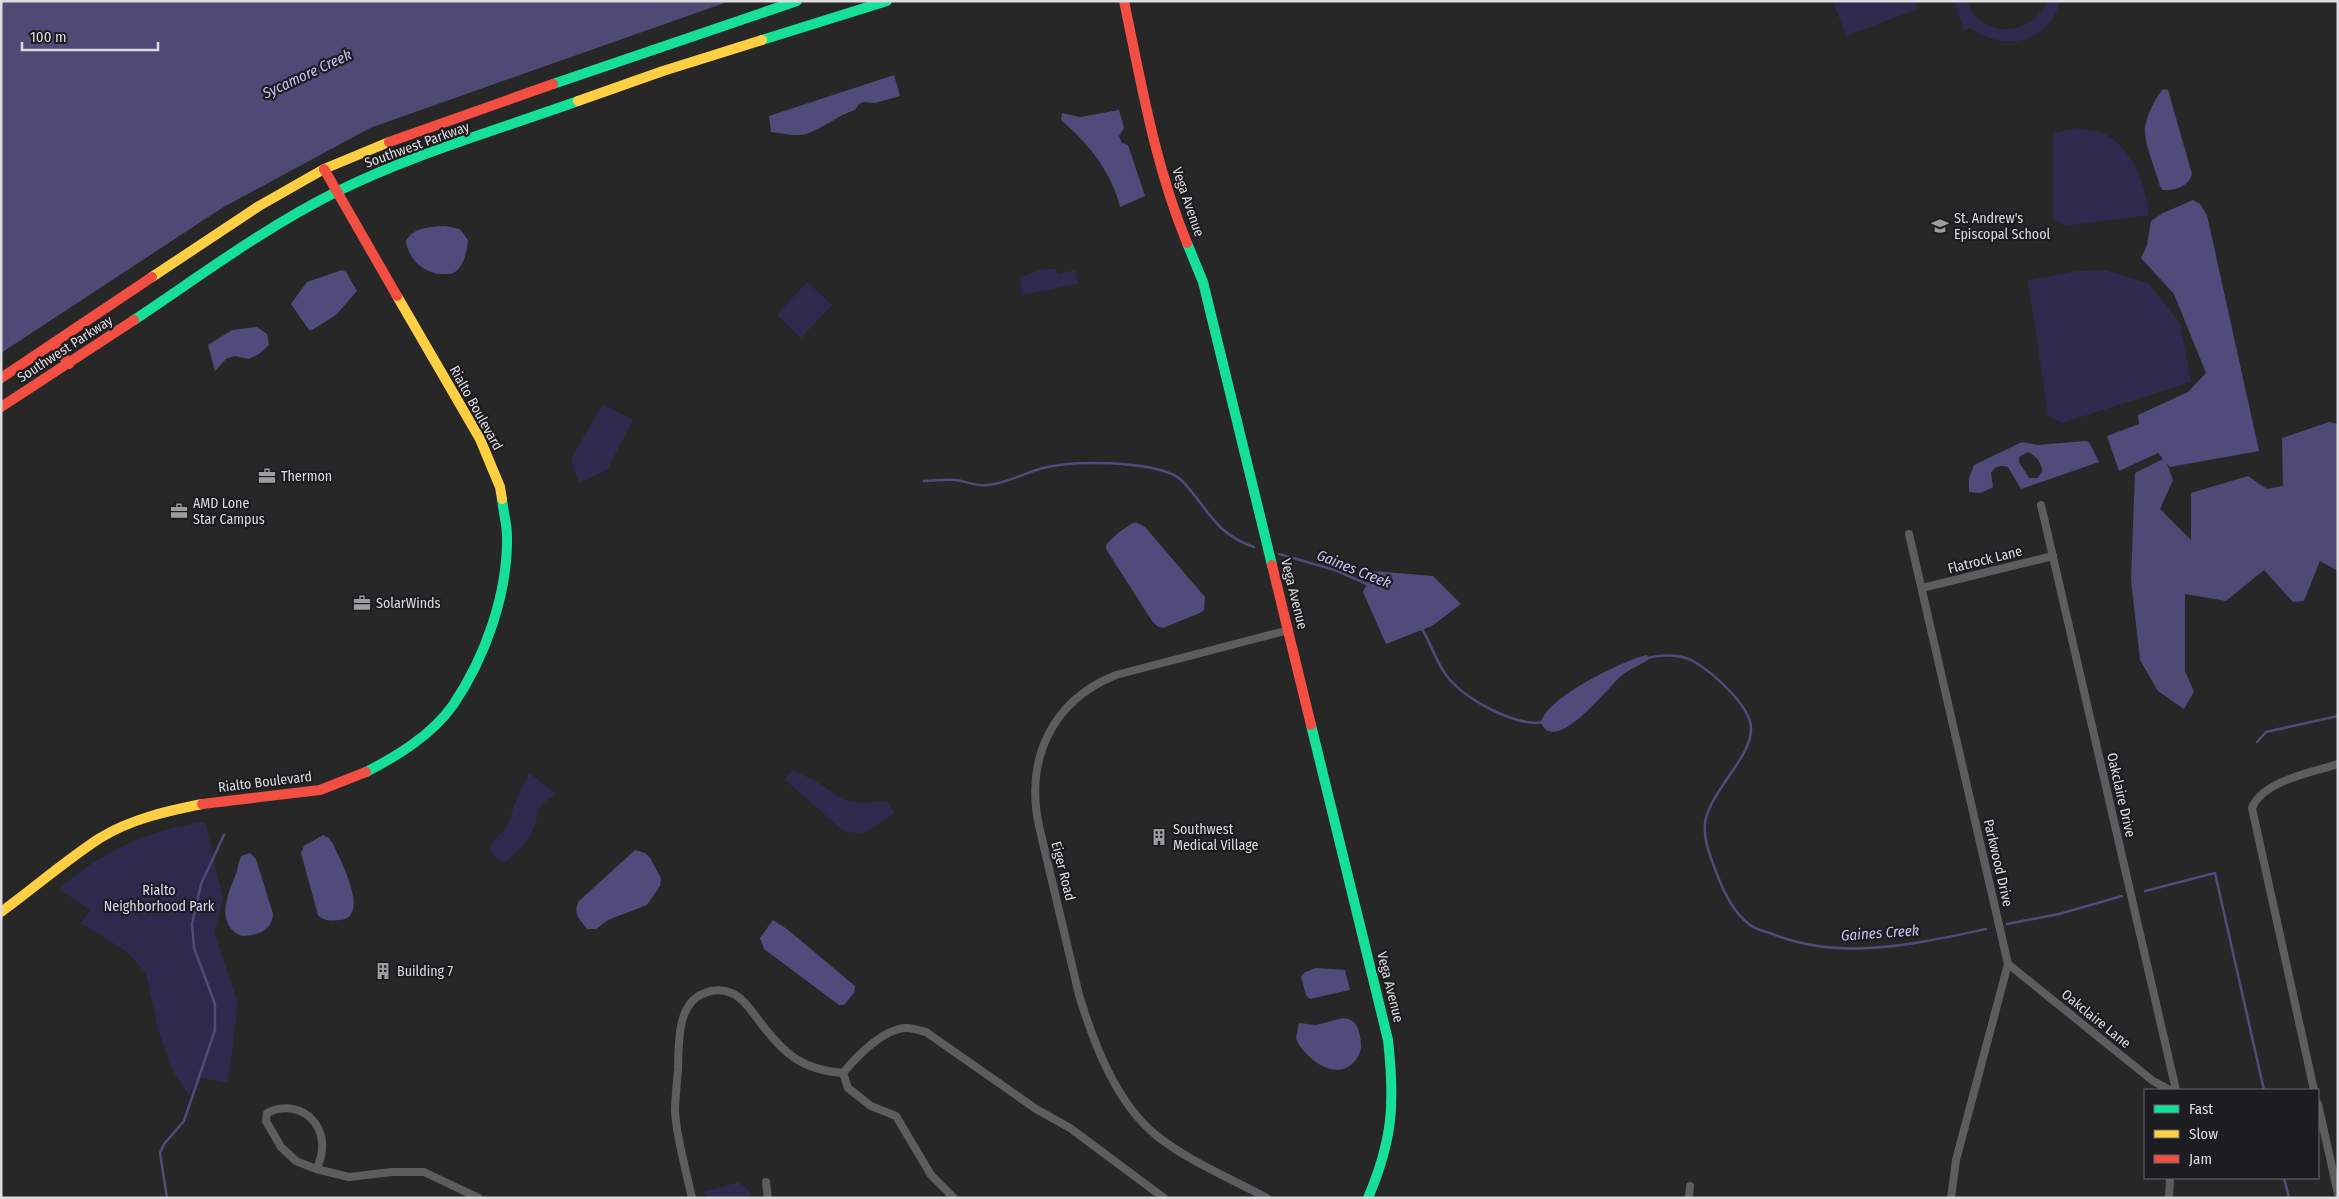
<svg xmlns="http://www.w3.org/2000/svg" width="2339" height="1199" viewBox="0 0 2339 1199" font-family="'Fira Sans Condensed',sans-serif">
  <rect width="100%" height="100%" fill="#272728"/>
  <g fill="#2e2a4d">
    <polygon points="1833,1 1915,1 1918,9 1846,36"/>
    <path d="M1954,1H1967C1981,40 2031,37 2048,1H2060C2049,44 2004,52 1971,28L1964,30Z"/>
    <path d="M2078,128C2086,130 2097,130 2104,134C2135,151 2144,182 2149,215L2065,226L2053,218V133Z"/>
    <polygon points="1043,269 1056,269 1058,274 1076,270 1078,284 1022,295 1020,277"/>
    <polygon points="2105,270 2148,283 2180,323 2191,382 2062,423 2048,415 2028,280 2077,271"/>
    <polygon points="807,282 832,305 801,338 777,315"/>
    <polygon points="603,404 633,420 607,470 579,483 571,459"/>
    <polygon points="793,771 814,780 844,800 861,803 886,801 895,813 865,833 845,832 784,779"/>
    <path d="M529,773L557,794C531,808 542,811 532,832C527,843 515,853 506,862C497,861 494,856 489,849L493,841L507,827L515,803Z"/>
    <path d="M205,822L223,898L214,933L238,1003L228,1083L198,1077L189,1096L170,1066L157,1025L146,973L126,951L81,923L90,910L59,889C99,853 152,828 205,822Z"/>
    <polygon points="739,1182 750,1192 750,1198 707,1198 704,1192"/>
  </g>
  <g fill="#4d4a76">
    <polygon points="1,1 730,1 370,128 222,208 1,353"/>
    <polygon points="2329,422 2338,424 2338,571 2320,561 2304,601 2293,602 2264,570 2226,601 2185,594 2185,671 2194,692 2184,709 2158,691 2140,660 2131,580 2135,473 2165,458 2173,480 2160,509 2191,540 2191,493 2248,476 2267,489 2283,486 2282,438"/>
  </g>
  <g fill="#4f4b7a" fill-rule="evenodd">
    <path d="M894,75L900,96L875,103L864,102L859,104L855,110C838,115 824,128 806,134C795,137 782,133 771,132L769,116Z"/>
    <path d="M2163,89L2168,90L2192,174C2189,186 2175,191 2163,190L2160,186C2156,171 2146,148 2145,133C2144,119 2155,99 2163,89Z"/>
    <path d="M1119,110L1124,128L1119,136L1122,143L1128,145L1145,196L1120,207C1112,172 1088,143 1061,120L1062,113L1080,117Z"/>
    <polygon points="2193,200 2200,204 2207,215 2259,451 2170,467 2158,453 2119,471 2107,436 2139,424 2138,415 2188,392 2206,373 2174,294 2141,258 2147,245 2151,221 2163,213"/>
    <path d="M445,226L460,229L468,240C467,251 464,266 455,272C451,275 445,274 440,274C422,272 408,258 406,241C413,227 431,227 445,226Z"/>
    <polygon points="342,270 346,272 357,291 336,315 312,330 309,330 291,304 307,282"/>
    <polygon points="257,327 267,334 269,345 259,354 249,359 235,356 226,359 215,371 208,345 232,330"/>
    <path d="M2085,441L2089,442L2099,462L2021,489L2008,467C1999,465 1996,466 1991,473L1993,487L1981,493L1969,492V478L1974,465L2022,442L2038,445ZM2028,452C2036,456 2042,463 2042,472L2037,478H2029L2019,462V457Z"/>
    <path d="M1136,522L1145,527L1205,597L1204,610L1200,613L1163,628L1157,626L1152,621L1106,549V545C1113,537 1125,526 1136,522Z"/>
    <polygon points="1373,571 1433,576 1461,604 1432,626 1386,644 1363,592"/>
    <path d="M1647,655L1648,660C1639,666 1629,669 1621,676C1608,687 1556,756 1541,723C1545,698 1624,660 1647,655Z"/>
    <path d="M323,835L329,838L333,844C339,857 372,918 340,920C332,921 323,921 318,915L301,853L304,846Z"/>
    <path d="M635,850L645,853L650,858L661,878L660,886L647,905L608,920L596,929H587C580,919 572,914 579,901Z"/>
    <path d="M250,853L256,859L273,914C272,931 258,935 242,936C213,924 229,892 237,871C238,866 239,861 241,856Z"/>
    <polygon points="773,920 787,929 855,986 854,993 844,1005 839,1005 764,949 760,938"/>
    <polygon points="1316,968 1345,970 1350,990 1310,999 1306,995 1301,977 1305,972"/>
    <path d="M1343,1018C1352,1019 1357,1023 1359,1032C1362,1045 1363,1051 1355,1061C1337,1082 1309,1061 1298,1043L1296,1038L1299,1023L1316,1025Z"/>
  </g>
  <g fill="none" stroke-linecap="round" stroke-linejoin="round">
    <g stroke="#4f4b7a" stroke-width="2.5">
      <polyline points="619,1 633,9 656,1"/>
      <polyline points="1,130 197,122 224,132 244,123 267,103 394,46 473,34 510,17 528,1"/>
      <path d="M924,481C934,481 945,479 955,480C966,481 977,487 988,485C1008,483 1024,473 1043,468C1074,460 1144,461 1174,475C1183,479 1189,489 1195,496C1214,521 1223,536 1254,547"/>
      <polyline points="1279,554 1335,570 1369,585"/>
      <path d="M1422,629C1432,645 1437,666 1450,680C1469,701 1516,727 1544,722"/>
      <path d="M1645,659C1659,654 1680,654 1693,661C1711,671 1751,706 1751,728C1752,758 1710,790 1705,823C1703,842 1712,860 1718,877C1724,893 1735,914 1749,924C1754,929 1763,931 1770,933C1839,962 1915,944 1986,929"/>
      <polyline points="2257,742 2266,732 2338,716"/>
      <polyline points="2145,891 2215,873 2264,1090"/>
      <polyline points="2007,924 2059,914 2122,896"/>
      <polyline points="2284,1178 2289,1198"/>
      <polyline points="167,1198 160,1153 164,1144 184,1121 215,1030 215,1004 194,948 192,924 201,884 224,835"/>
    </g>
    <g stroke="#5d5d5f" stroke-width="8">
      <polyline points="2041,505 2176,1090"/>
      <polyline points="1909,534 2008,964 1956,1160 1951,1198"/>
      <polyline points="1922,588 2053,556"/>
      <polyline points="2008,964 2153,1081 2170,1090"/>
      <path d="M2314,1090L2252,808C2262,781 2313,772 2338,764"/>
      <polyline points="2318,1104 2338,1194"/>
      <path d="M316,1169C336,1133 305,1095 267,1113L266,1121L281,1147L296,1161L316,1169L349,1177L392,1172H424L479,1198"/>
      <polyline points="766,1182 768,1198"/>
      <path d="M692,1198C686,1170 677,1140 675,1112C675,1098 677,1084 678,1070C679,1045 676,1003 705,993C714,989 725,990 734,994C745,1000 752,1012 760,1022C784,1054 802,1070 843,1073"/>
      <path d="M954,1198L931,1175L896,1116L871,1106L848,1088L843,1073C857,1056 884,1028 907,1028C913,1028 920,1031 926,1032L1036,1109L1070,1128L1164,1198"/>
      <path d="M1267,1198C1230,1178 1190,1162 1157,1136C1116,1103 1094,1044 1079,995L1039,826C1025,760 1051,701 1116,675L1289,630"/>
      <polyline points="1689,1198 1690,1186"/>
      <polyline points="2169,1198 2170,1178"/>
    </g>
    <g stroke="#16e098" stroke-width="10">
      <polyline points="762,40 887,1"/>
      <polyline points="553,84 797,1"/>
      <polyline points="1187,243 1203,282 1272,565"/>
      <path d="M134,320C200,276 264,228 336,192C413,154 497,130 578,101"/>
      <path d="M1311,725L1388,1040C1395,1103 1393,1139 1368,1198"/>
      <path d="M366,772C397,756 432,735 453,705C485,658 508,594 507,536C507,524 503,511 502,499"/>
    </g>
    <g stroke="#ffcf43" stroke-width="10">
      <polyline points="578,101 663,71 762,40"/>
      <polyline points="152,277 259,206 324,169 389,142"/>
      <polyline points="397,296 480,439 500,487 502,499"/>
      <path d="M1,912C34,888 66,860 100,838C131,819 167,811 202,804"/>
    </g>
    <g stroke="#f24e42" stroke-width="10">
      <path d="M1124,1C1141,82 1155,166 1187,243"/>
      <polyline points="389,142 553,84"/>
      <polyline points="324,169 397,296"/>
      <polyline points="54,344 69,364"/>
      <polyline points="1,378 152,277"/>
      <polyline points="1,407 134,320"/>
      <polyline points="1272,565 1311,725"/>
      <polyline points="202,804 320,790 366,772"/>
    </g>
  </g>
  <defs>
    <g id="school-bare" transform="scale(1.35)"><path d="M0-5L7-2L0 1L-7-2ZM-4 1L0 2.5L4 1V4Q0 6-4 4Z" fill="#9d9d9f" stroke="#1d1c20" stroke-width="2.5" paint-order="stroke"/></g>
    <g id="office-bare" transform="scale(1.35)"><path d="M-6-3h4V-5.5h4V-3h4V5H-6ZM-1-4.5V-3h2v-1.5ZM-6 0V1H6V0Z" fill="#9d9d9f" stroke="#1d1c20" stroke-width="2.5" paint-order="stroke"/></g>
    <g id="building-bare" transform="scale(1.35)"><path d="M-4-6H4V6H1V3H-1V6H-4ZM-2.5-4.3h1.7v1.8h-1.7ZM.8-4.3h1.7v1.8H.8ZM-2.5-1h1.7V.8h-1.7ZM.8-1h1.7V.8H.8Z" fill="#9d9d9f" stroke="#1d1c20" stroke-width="2.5" paint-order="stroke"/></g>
  </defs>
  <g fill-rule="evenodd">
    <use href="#school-bare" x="1940" y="226"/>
    <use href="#office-bare" x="267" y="476"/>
    <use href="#office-bare" x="179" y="511"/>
    <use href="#office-bare" x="362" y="603"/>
    <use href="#building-bare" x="1159" y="837"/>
    <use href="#building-bare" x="383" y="971"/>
  </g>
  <g text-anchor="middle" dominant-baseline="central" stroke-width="4.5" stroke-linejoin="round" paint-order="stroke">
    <g font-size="14" fill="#dddddf" stroke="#1d1c20">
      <text transform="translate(417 145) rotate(-20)">Southwest Parkway</text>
      <text transform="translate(1188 202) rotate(71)">Vega Avenue</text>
      <text transform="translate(65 349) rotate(-33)">Southwest Parkway</text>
      <text transform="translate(476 408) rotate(61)">Rialto Boulevard</text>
      <text transform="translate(1985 560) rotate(-14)">Flatrock Lane</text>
      <text transform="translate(1294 594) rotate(76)">Vega Avenue</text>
      <text transform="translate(265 782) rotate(-7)">Rialto Boulevard</text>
      <text transform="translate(2121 795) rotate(77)">Oakclaire Drive</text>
      <text transform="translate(1998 863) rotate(77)">Parkwood Drive</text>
      <text transform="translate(1063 871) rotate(76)">Eiger Road</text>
      <text transform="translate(1390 987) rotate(76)">Vega Avenue</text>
      <text transform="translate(2096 1019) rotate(39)">Oakclaire Lane</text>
    </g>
    <g font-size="14" fill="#dddddf" stroke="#1d1c20" text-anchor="start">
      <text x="1954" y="218">St. Andrew's<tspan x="1954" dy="16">Episcopal School</tspan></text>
      <text x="281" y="476">Thermon</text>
      <text x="193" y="503">AMD Lone<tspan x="193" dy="16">Star Campus</tspan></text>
      <text x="376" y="603">SolarWinds</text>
      <text x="1173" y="829">Southwest<tspan x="1173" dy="16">Medical Village</tspan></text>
      <text x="397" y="971">Building 7</text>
    </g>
    <g font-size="14" fill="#d7d7f7" stroke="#1d1c20">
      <text x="159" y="890">Rialto<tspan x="159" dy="16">Neighborhood Park</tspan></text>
    </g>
    <g font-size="15" font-style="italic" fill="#c4c3f3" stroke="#1d1c20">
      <text transform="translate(307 74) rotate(-25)">Sycamore Creek</text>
      <text transform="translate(1354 569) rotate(22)">Gaines Creek</text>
      <text transform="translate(1880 933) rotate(-4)">Gaines Creek</text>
    </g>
  </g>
  <rect width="2339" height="1199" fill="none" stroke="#dddddf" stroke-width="5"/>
  <rect x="2144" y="1089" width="175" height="90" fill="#1d1c20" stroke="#6a696c"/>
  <rect x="2154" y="1105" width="25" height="8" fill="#16e098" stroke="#6a696c"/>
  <text x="2189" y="1114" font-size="15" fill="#dddddf">Fast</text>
  <rect x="2154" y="1130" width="25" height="8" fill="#ffcf43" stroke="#6a696c"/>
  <text x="2189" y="1139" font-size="15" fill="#dddddf">Slow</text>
  <rect x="2154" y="1155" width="25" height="8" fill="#f24e42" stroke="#6a696c"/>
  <text x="2189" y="1164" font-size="15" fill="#dddddf">Jam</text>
  <path d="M22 42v8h136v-8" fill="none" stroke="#dddddf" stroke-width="2.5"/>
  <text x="30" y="42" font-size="15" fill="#dddddf" stroke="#1d1c20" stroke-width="4" paint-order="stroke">100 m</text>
</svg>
